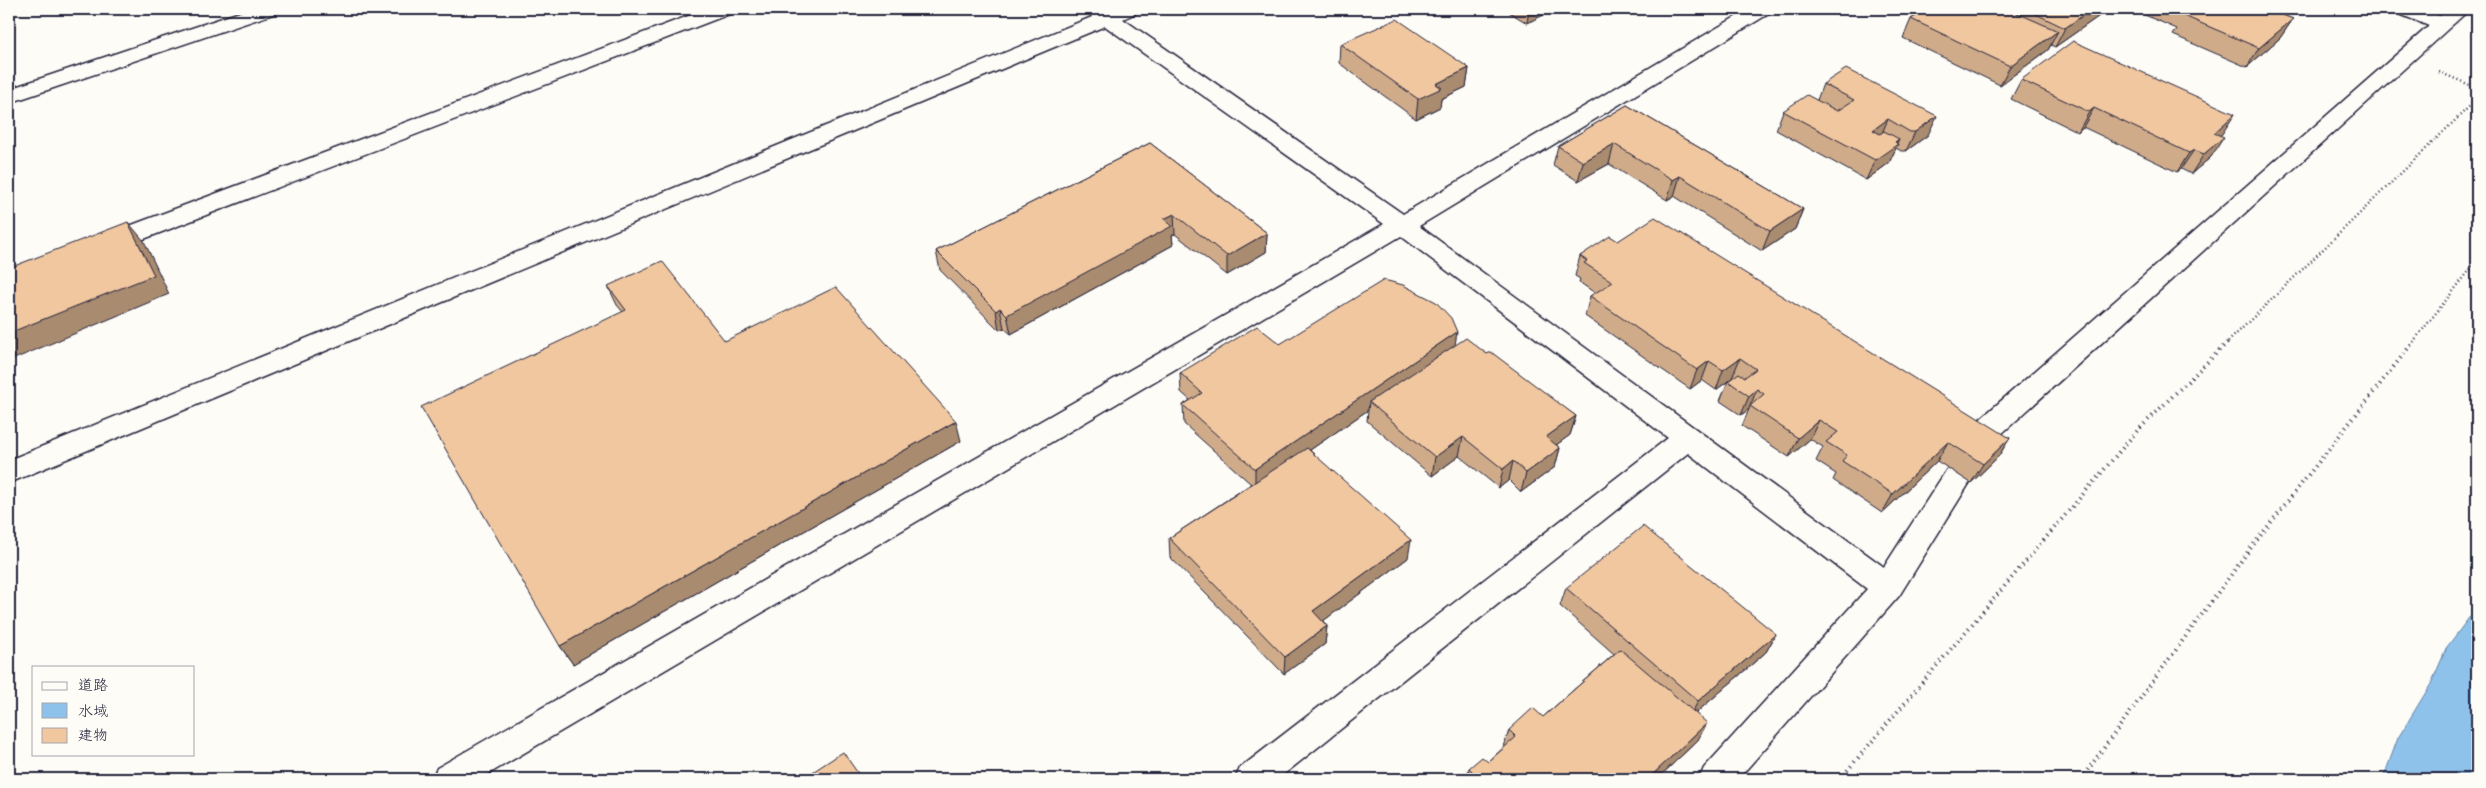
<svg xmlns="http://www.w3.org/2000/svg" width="2486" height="788" viewBox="0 0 2486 788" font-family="'Shantell Sans','Klee One',sans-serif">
  <rect width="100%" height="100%" fill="#fdfcf7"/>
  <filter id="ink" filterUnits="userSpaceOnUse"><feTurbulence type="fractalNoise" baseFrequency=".02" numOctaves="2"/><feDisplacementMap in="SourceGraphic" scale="10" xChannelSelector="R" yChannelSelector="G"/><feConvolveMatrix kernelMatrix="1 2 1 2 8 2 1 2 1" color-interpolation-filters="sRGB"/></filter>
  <g filter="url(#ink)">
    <polygon fill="#8fc2eb" stroke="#6382a5" points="2477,607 2477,779 2383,779 2398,738 2431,684 2447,647"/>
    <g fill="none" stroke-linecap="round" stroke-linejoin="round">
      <g stroke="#22223b" stroke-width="3">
        <g id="street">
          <polygon points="707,9 735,9 732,13 110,252 101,254 92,252 89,246 92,240"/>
          <polygon points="1087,9 1139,9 1136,13 1123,19 1403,214 1749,9 1773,9 1770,13 1419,226 1884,567 1978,421 2429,26 2397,13 2394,9 2422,9 2440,16 2448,9 2470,9 1998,437 1899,596 1738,779 1699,779 1704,768 1867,589 1688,453 1278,779 1235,779 1240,768 1668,438 1401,236 480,779 432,779 437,768 1384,224 1105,26 9,483 9,460 1092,17"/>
        </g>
      </g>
      <g stroke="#22223b" stroke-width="3">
        <polygon id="secondary" points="249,9 279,9 276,13 9,103 9,89"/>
      </g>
      <g stroke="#22223b" stroke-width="2.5" stroke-dasharray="1 3" stroke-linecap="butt">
        <polyline points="2439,72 2477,88"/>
        <polyline points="2228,342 2477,99"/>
        <polyline points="2413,342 2477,261"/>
      </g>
      <g stroke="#22223b" stroke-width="4" stroke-dasharray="1 4.5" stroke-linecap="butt">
        <polyline points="1840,779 2137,431 2229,341"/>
        <polyline points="2081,779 2250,549 2414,341"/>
      </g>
      <use href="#street" fill="#fdfcf7" fill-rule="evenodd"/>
      <use href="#secondary" fill="#fdfcf7" fill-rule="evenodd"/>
    </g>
    <g fill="#cfab8a" stroke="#22223b">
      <polygon points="1504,9 1556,9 1527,23"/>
      <polygon points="1927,9 2105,9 2102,14 2055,47 2051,45 2048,50 2000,85 1903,38 1911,19"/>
      <polygon points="2131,9 2267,9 2293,19 2280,38 2247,67 2173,35 2177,29"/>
      <polygon points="1340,44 1469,68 1466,87 1441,99 1440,107 1416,119 1339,63"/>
      <polygon points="2021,80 2222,134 2220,136 2211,157 2191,174 2181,169 2177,172 2083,127 2078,132 2011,99"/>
      <polygon points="1823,84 1928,135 1906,151 1901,151 1896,148 1889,163 1866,180 1776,130 1783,111 1817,100"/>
      <polygon points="1627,105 1803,209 1795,229 1762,251 1674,196 1667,200 1609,164 1578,181 1553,165 1558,146"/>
      <polygon points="1150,143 1267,233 1266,252 1227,275 1175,234 1172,235 1173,245 1011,334 1004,328 999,330 940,270 936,251"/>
      <polygon points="1618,241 2010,438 1998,457 1971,483 1937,461 1882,513 1833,480 1836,474 1816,461 1823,447 1810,439 1789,457 1742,426 1749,409 1741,415 1720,401 1728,381 1732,378 1716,390 1702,380 1690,389 1585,316 1590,296 1595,293 1579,282 1580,279 1575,276 1580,256"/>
      <polygon points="608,286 725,341 961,441 573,664 560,646 623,312 617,305"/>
      <polygon points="1280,344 1455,346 1487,354 1576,416 1570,435 1556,445 1560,448 1555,467 1521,492 1509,480 1499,488 1459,456 1432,476 1367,421 1368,410 1310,450 1408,558 1323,621 1327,626 1325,644 1284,674 1170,557 1169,538 1251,484 1184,424 1183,405 1190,400 1181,392 1180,373"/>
      <polygon points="1566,588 1776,634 1766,652 1696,713 1698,740 1657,779 1466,779 1469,768 1488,762 1504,747 1509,730 1543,717 1614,654 1560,606"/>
    </g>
    <g fill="#a98b70" stroke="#22223b">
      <polygon points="1529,9 1556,9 1527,23"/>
      <polygon points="2092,9 2105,9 2102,14 2055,47 2065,28"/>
      <polygon points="2293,19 2280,38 2247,67 2259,48"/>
      <polygon points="2058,31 2048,50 2000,85 2010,66"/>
      <polygon points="1469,68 1466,87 1441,99 1440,107 1416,119 1418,99 1436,84"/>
      <polygon points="2094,108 2083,127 2078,132 2089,112"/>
      <polygon points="2235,114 2222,134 2201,152 2214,133"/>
      <polygon points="1937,116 1928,135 1906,151 1915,132"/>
      <polygon points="1888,119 1880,138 1873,130"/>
      <polygon points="2224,137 2211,157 2191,174 2204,154"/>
      <polygon points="1899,139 1896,145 1898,144 1889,163 1866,180 1875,160"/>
      <polygon points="1614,144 1609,164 1578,181 1583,162"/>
      <polygon points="2194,150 2181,169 2177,172 2189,153"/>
      <polygon points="1680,176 1674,196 1667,200 1673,180"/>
      <polygon points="1803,209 1795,229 1762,251 1770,231"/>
      <polygon points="1174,214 1175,234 1172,235 1173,245 1011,334 1007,315 1164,219"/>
      <polygon points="128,222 144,241 169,294 14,359 9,353 9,333"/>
      <polygon points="1267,233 1266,252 1227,275 1227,256"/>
      <polygon points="1000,308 1004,328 999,330 996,311"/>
      <polygon points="1457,332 1454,352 1369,402 1368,410 1255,488 1255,469"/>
      <polygon points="1740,358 1732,378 1716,390 1723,370"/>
      <polygon points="1709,361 1702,380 1690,389 1697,370"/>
      <polygon points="1757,389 1749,409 1741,415 1749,396"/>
      <polygon points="1576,416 1570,435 1541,456 1546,437"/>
      <polygon points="1819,420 1810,439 1789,457 1798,438"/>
      <polygon points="956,421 961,441 573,664 560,646"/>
      <polygon points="1463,437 1459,456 1432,476 1435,457"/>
      <polygon points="2010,438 1998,457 1971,483 1983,464"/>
      <polygon points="1948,442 1937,461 1882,513 1893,494"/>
      <polygon points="1560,448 1555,467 1521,492 1526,473"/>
      <polygon points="1513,461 1509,480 1499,488 1503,469"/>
      <polygon points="1411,540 1408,558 1311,630 1313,611"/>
      <polygon points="1327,626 1325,644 1284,674 1285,657"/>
      <polygon points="1776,634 1766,652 1689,719 1698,701"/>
      <polygon points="1707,723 1698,740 1657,779 1648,779"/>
    </g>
    <g fill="#f1c7a0" stroke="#22223b">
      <polygon points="1927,9 2008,9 2058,31 2010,66 1911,19"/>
      <polygon points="2035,9 2092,9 2065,28 2036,14 2040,11"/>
      <polygon points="2186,9 2267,9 2293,19 2259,48 2184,16 2191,11"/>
      <polygon points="1397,19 1469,68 1436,84 1442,88 1418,99 1340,44"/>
      <polygon points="2073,41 2235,114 2214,133 2224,137 2204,154 2194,150 2189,153 2094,108 2089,112 2021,80"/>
      <polygon points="1846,69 1937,116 1915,132 1910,132 1888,119 1873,130 1880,134 1884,131 1899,139 1895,142 1898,144 1875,160 1783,111 1807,95 1837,111 1854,100 1823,84"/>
      <polygon points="1627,105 1803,209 1770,231 1680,176 1673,180 1614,144 1583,162 1558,146"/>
      <polygon points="1150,143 1267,233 1227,256 1174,214 1164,219 1172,226 1007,315 1000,308 996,311 936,251"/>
      <polygon points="1655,217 2010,438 1983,464 1948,442 1893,494 1842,461 1847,455 1826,442 1838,432 1819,420 1798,438 1750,406 1764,394 1757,389 1749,396 1728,381 1739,373 1745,377 1756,369 1740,358 1723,370 1709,361 1697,370 1590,296 1613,282 1584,263 1587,261 1580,256 1610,236 1618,241"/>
      <polygon points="128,222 154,275 9,333 9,268"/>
      <polygon points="662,261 725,341 836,287 956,421 560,646 421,407 626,310 608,286"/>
      <polygon points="1384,280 1403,285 1436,302 1451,318 1457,332 1255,469 1183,405 1202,393 1180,373 1257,326 1280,344"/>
      <polygon points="1466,338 1487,354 1491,352 1576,416 1546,437 1560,448 1526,473 1513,461 1503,469 1463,437 1435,457 1369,402"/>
      <polygon points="1307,448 1411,540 1313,611 1327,626 1285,657 1169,538"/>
      <polygon points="1643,526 1776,634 1698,701 1566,588"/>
      <polygon points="1620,649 1707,723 1648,779 1480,779 1469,768 1482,757 1488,762 1516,737 1509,730 1533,708 1543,717"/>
      <polygon points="843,752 862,779 802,779"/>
    </g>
  </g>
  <rect width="2486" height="788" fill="none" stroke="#fdfcf7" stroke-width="30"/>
  <rect x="15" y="15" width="2456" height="758" fill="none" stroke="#22223b" stroke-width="2" filter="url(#ink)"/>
  <rect x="32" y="666" width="162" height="90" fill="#fdfcf7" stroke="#a5a5ac"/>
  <rect x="42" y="682" width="25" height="8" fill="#fdfcf7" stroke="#a5a5ac"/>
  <text x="78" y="690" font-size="15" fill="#22223b">道路</text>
  <rect x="42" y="703" width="25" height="15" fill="#8fc2eb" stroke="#a5a5ac"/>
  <text x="78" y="716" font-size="15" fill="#22223b">水域</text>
  <rect x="42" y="728" width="25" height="15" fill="#f1c7a0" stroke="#a5a5ac"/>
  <text x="78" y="740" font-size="15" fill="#22223b">建物</text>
</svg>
